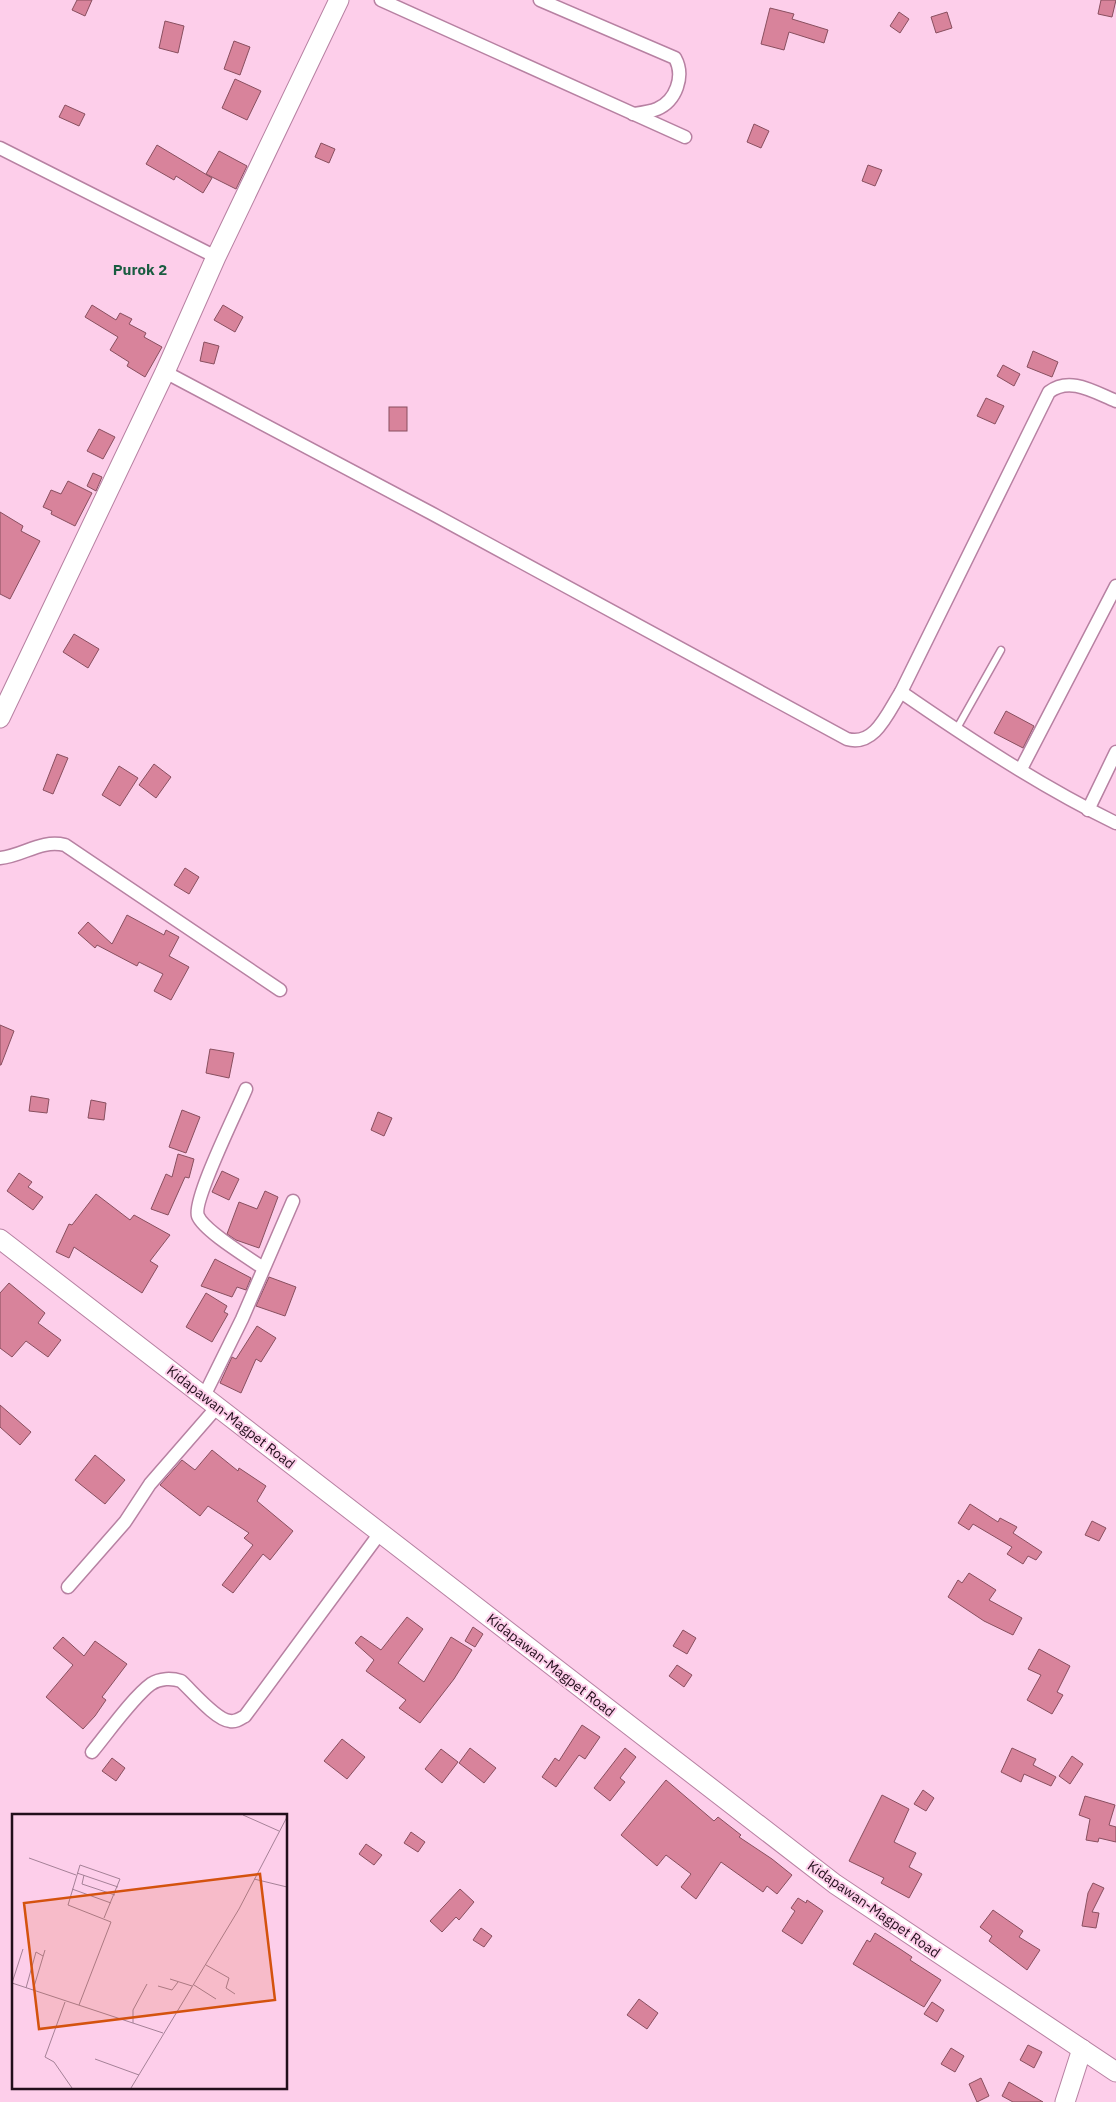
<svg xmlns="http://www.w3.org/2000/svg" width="1116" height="2102" viewBox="0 0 1116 2102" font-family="'IBM Plex Sans',sans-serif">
  <rect width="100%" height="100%" fill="#fdceea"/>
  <g fill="#d8839b" stroke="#884f5f">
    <polygon points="77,0 92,0 85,16 72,10"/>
    <polygon points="1101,0 1116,0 1112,17 1098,14"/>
    <polygon points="770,8 794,14 792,19 828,30 824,43 789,32 784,50 761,44"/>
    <polygon points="899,12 909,19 900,33 890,26"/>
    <polygon points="947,12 952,28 936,33 931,17"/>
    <polygon points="165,21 184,26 178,53 159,48"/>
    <polygon points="234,41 250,47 240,75 224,69"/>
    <polygon points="235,79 261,91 247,120 222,108"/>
    <polygon points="65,105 85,114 79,126 59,117"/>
    <polygon points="754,124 769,131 761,148 747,142"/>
    <polygon points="321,143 335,149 329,163 315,157"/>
    <polygon points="157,145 212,178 203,193 176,176 174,180 146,164"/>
    <polygon points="219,151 247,166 236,189 206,174"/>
    <polygon points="868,165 882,170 875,186 862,181"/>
    <polygon points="92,305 116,320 120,313 132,319 129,324 146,333 144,337 162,347 145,377 127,366 129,362 110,350 118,337 85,317"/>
    <polygon points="223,305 243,317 235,332 214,320"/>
    <polygon points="204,342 219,346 214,364 200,361"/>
    <polygon points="1033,351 1058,362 1052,377 1027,367"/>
    <polygon points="1003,365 1020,374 1014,386 997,376"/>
    <polygon points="986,398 1004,406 995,424 977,416"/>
    <rect x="389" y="407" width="18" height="24"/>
    <polygon points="99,429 115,437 103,459 87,451"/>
    <polygon points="93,473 102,477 96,491 87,486"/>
    <polygon points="68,481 92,493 75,526 51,514 52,511 43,507 51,490 61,494"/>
    <polygon points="0,512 23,526 21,531 40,541 10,599 0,594"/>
    <polygon points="74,634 99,649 88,668 63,652"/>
    <polygon points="1006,711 1034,726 1023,748 994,733"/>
    <polygon points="57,754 68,758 53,794 43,790"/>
    <polygon points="154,764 171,777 156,798 139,785"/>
    <polygon points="119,766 138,778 120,806 102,795"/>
    <polygon points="185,868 199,877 189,894 174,885"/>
    <polygon points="127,915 164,935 166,930 179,937 169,956 189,967 171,1000 154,991 163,974 139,962 137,966 97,945 95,948 78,933 88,922 112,944"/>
    <polygon points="0,1025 14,1031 1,1065 0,1065"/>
    <polygon points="210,1049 234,1053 229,1078 206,1073"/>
    <polygon points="31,1096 49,1099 47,1113 29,1111"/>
    <polygon points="91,1100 106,1103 104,1120 88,1118"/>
    <polygon points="182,1110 200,1117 186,1153 169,1147"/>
    <polygon points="378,1112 392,1118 384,1136 371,1130"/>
    <polygon points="178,1154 194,1159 189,1178 185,1177 168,1215 151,1209 166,1174 172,1177"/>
    <polygon points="222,1171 239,1179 229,1200 212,1192"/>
    <polygon points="19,1173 32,1182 28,1187 43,1197 33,1210 7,1191"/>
    <polygon points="265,1191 278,1197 259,1248 236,1240 227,1234 239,1202 257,1209"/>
    <polygon points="96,1194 130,1220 134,1215 170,1235 150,1261 158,1266 142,1293 74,1247 69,1258 56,1252 69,1224 72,1225"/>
    <polygon points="215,1259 251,1278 246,1290 237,1287 232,1297 201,1286"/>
    <polygon points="269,1277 296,1287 285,1316 256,1306"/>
    <polygon points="9,1283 45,1313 38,1323 61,1340 48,1357 26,1341 12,1357 0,1348 0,1293"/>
    <polygon points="206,1293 227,1306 224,1312 228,1314 212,1342 186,1327"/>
    <polygon points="257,1326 276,1338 261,1362 256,1359 241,1393 220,1383 232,1357 236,1359"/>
    <polygon points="0,1405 31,1432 20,1445 0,1427"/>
    <polygon points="212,1450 238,1471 239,1468 266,1486 257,1501 293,1531 270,1560 263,1554 233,1593 222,1585 253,1545 244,1538 249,1533 208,1506 200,1516 160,1485 182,1460 195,1470"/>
    <polygon points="95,1455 125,1480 105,1504 75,1480"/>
    <polygon points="970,1504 998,1522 1000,1518 1017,1527 1013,1533 1042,1552 1036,1560 1028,1556 1023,1564 1007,1554 1012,1547 973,1524 969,1530 958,1523"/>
    <polygon points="1092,1521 1106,1528 1099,1541 1085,1535"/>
    <polygon points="969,1573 996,1590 989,1600 1022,1618 1013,1635 984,1621 948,1597 958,1580 962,1583"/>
    <polygon points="407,1617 423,1629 398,1663 424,1682 451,1637 472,1650 454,1679 420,1723 399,1708 406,1700 366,1671 374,1660 355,1643 361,1636 381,1650"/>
    <polygon points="473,1627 483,1634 475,1647 465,1641"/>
    <polygon points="683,1630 696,1638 687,1654 673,1646"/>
    <polygon points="63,1637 84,1656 95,1641 127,1664 102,1697 106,1700 95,1716 83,1729 46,1697 73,1665 53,1648"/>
    <polygon points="1039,1649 1070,1666 1057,1692 1063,1695 1052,1714 1027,1700 1041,1675 1028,1669"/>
    <polygon points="677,1665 692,1675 684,1687 669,1676"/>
    <polygon points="582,1725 600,1737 585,1759 579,1755 556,1787 542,1777 555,1758 559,1761"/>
    <polygon points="342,1739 365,1757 347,1779 324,1761"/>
    <polygon points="470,1748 496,1768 484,1783 459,1763"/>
    <polygon points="625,1748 636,1757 620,1778 625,1782 610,1801 594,1788"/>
    <polygon points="1012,1748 1036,1759 1033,1765 1056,1777 1051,1786 1024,1774 1021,1782 1001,1772"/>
    <polygon points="441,1749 458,1762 442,1783 425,1769"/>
    <polygon points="1072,1756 1083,1764 1070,1784 1059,1776"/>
    <polygon points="112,1758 125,1768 116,1781 102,1771"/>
    <polygon points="666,1780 714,1821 718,1817 741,1835 739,1837 772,1859 792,1875 777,1894 767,1886 763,1892 721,1862 696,1899 681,1887 691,1874 666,1855 657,1866 621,1835"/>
    <polygon points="923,1790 934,1798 926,1811 914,1804"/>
    <polygon points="882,1795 909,1809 894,1842 916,1853 909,1867 922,1874 909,1898 881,1883 884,1878 849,1861"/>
    <polygon points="1085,1796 1115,1805 1109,1825 1116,1827 1116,1842 1099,1838 1098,1842 1086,1840 1090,1819 1079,1815"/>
    <polygon points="411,1832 425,1842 418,1852 404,1843"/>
    <polygon points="366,1844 382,1855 374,1865 359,1854"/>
    <polygon points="1093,1883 1104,1888 1092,1912 1099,1913 1096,1928 1082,1926 1088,1893"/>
    <polygon points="460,1889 474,1902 459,1920 456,1917 442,1932 430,1921"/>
    <polygon points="798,1898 806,1903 807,1900 823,1911 802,1944 782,1931 795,1911 791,1908"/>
    <polygon points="993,1910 1023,1931 1019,1937 1040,1950 1027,1970 989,1941 992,1936 980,1927"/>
    <polygon points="481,1928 492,1936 484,1947 473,1940"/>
    <polygon points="875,1933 900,1949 912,1957 910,1960 941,1980 924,2007 853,1964 867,1940 870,1942"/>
    <polygon points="639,1999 658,2013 647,2029 627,2015"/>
    <polygon points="932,2002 944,2010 937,2022 924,2014"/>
    <polygon points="1028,2045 1042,2052 1034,2068 1020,2060"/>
    <polygon points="951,2048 964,2056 955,2072 941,2064"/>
    <polygon points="981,2078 989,2096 977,2102 969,2084"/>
    <polygon points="1009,2082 1043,2102 1013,2102 1002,2096"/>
  </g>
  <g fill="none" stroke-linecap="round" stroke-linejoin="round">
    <g stroke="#b781a2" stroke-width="9">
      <polyline id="lane" points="956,730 1001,650"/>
    </g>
    <g stroke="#b781a2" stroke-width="15">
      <g id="street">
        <polyline points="381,0 685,137"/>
        <path d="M540,0L675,58C685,76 676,101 657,109C650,112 641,113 633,114"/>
        <polyline points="0,148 216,257"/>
        <path d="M165,372L431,513L847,739C875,747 888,712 901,692L1049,392C1070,376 1094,392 1116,401"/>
        <path d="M901,692C969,739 1042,787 1116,823"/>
        <polyline points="1021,769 1116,586"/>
        <polyline points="1088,810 1116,752"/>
        <path d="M0,858C23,856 41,839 65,845L280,990"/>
        <path d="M246,1089C238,1109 192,1201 198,1216C204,1231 249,1258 263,1268"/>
        <polyline points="204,1396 242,1319 293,1201"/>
        <polyline points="68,1587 125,1522 150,1484 217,1407"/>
        <path d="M92,1752C107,1734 133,1697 151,1684C160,1678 172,1678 181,1681C192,1691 216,1720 230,1721C236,1722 240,1719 245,1716L380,1533"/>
      </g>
    </g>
    <g stroke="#b781a2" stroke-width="21">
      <g id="secondary">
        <polyline points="0,718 165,372 216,257 339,0"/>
        <polyline points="0,1239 835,1884 1116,2072"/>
        <polyline points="1065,2102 1082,2049"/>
      </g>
    </g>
    <use href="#lane" stroke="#fff" stroke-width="6"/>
    <use href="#street" stroke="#fff" stroke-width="12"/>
    <use href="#secondary" stroke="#fff" stroke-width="19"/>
  </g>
  <g text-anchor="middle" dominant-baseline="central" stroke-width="4" stroke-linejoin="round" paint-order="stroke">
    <g font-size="14" fill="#220e1b" stroke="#fdceea">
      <text transform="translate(231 1417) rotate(38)">Kidapawan-Magpet Road</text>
      <text transform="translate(551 1665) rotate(38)">Kidapawan-Magpet Road</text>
      <text transform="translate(874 1909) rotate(35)">Kidapawan-Magpet Road</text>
    </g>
    <g font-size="15" font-weight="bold" fill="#1a5c41" stroke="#fdceea">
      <text x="140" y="269">Purok 2</text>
    </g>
  </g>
  <g transform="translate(12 1814)">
    <rect width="275" height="275" fill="#fdceea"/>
    <path fill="none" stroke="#a58197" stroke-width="1" d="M231,1L267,17M17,44L64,61M65,59L106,73M72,61L70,70L103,81M242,65L275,73M60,75L99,89M194,151L217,164L214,174L223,180M158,165L180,172M0,169L151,219M0,169L11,135M182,171L204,185M146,172L160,176L166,168M14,174L24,138L31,142M21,176L33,136M53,188L33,243L42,248L60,274M67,191L99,108L56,91L68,51L108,65L92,104M121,209V196L135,170M83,245L127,261M119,274L227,95L275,3"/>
    <path fill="#d4520e" fill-opacity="0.15" stroke="#d4520e" stroke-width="2.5" d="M248,60L263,186L27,215L12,89Z"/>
    <rect width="275" height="275" fill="none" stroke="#220e1b" stroke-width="2.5"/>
  </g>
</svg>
